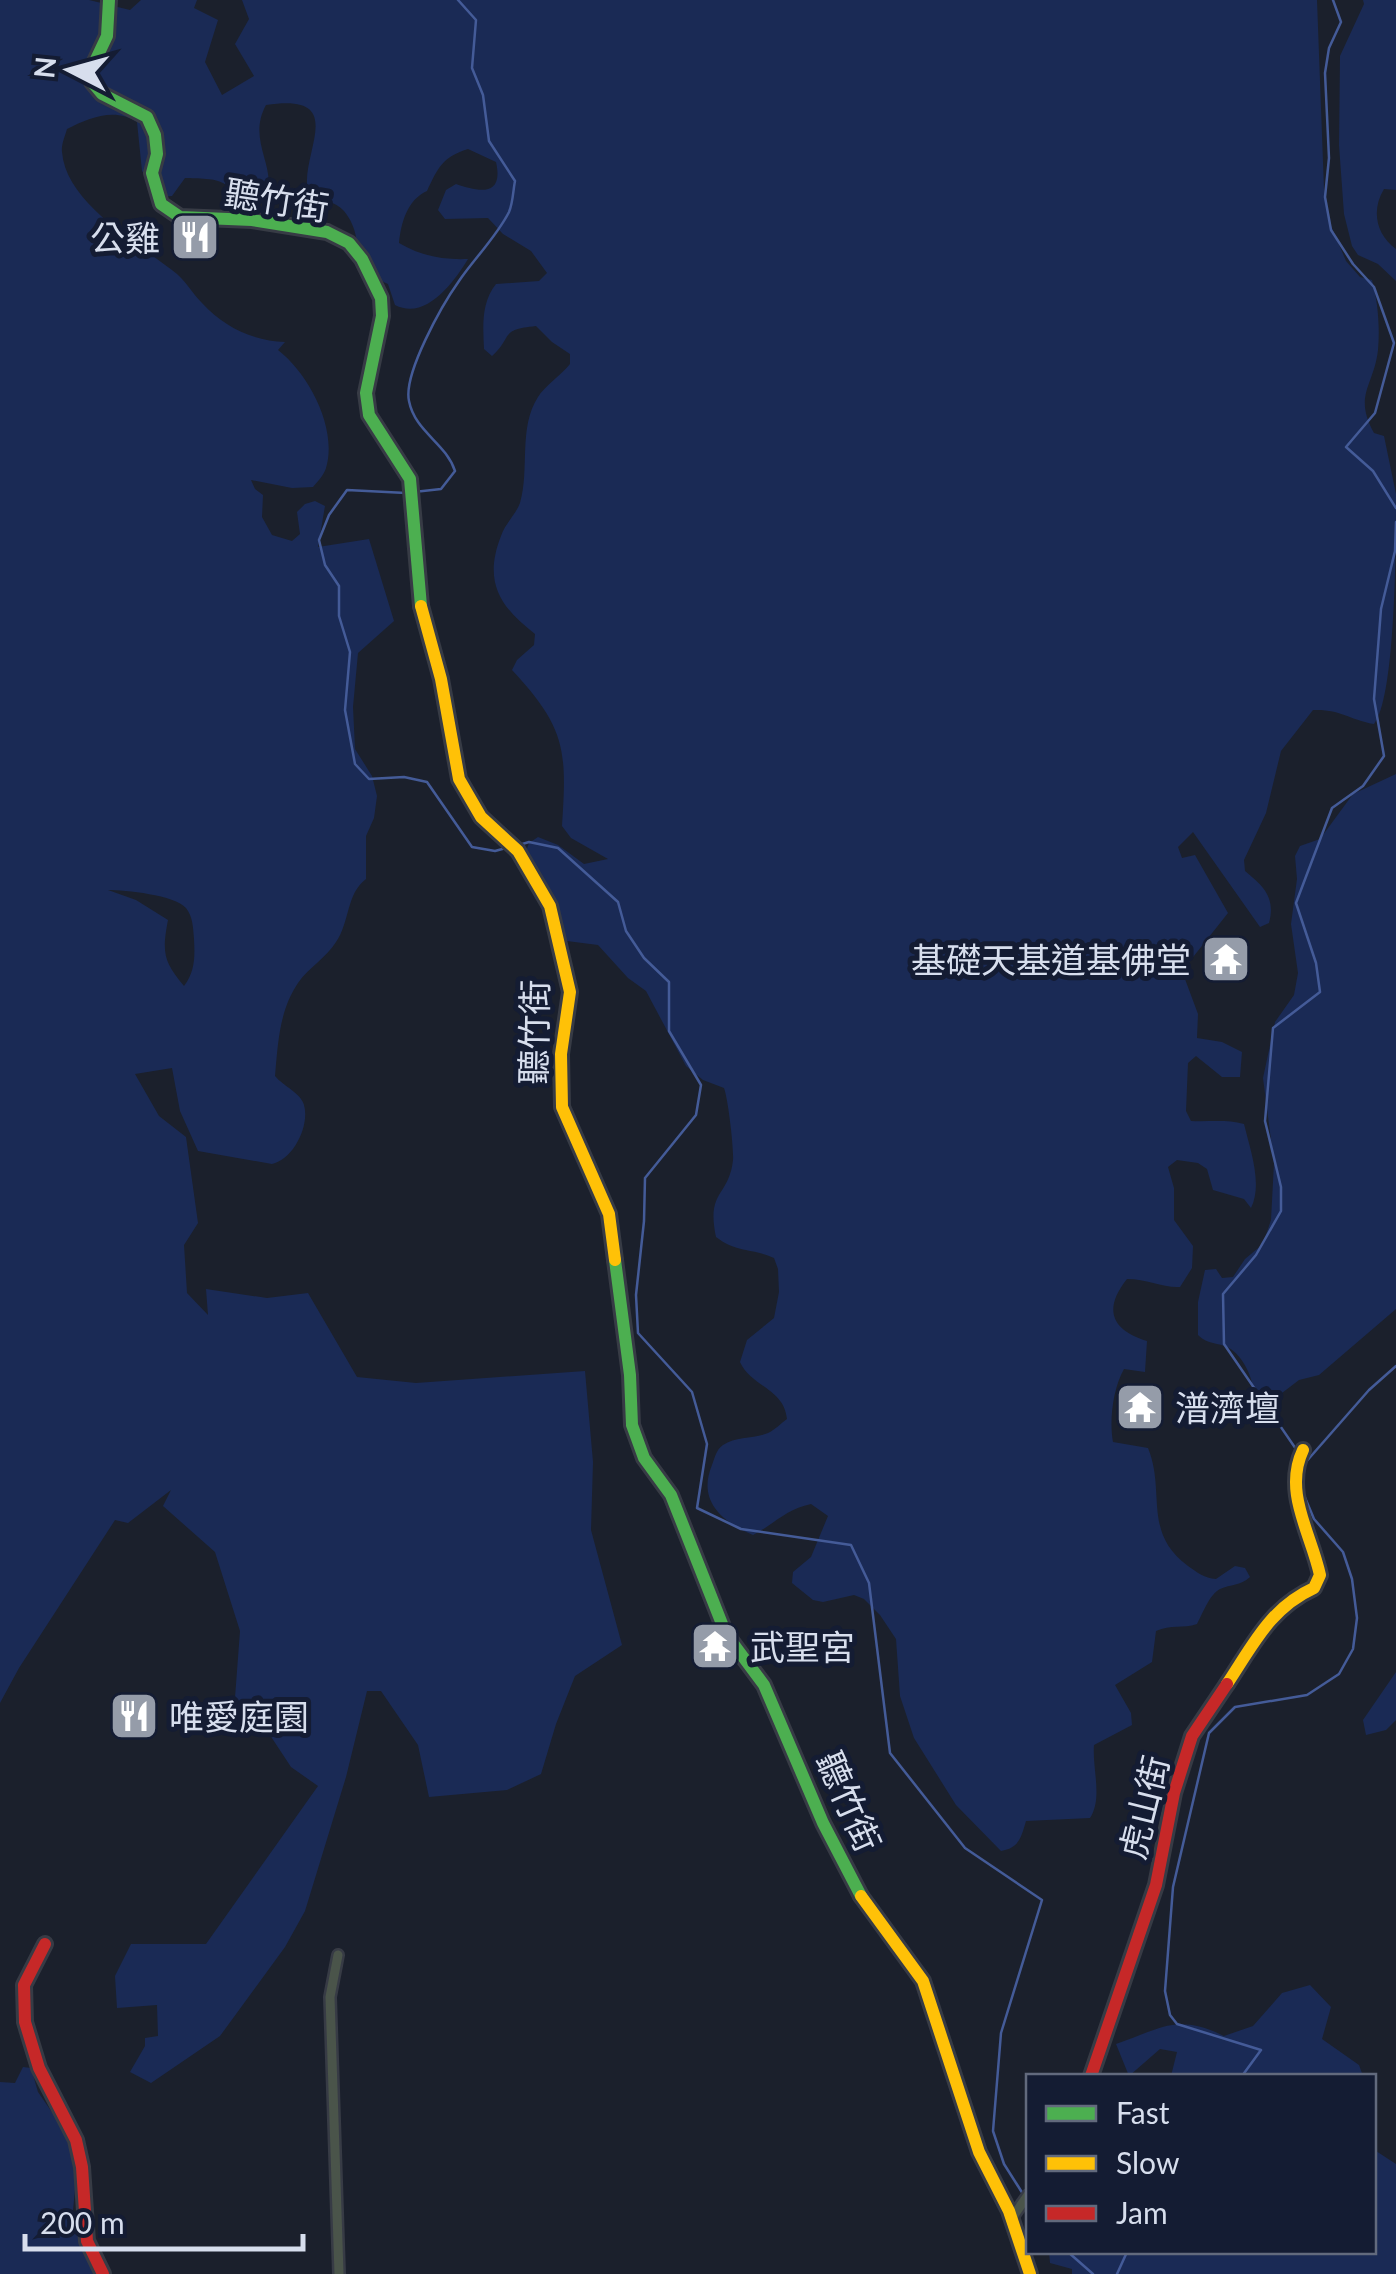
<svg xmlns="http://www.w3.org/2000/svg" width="1396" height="2274" viewBox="0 0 1396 2274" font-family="Lato,'Noto Sans TC',sans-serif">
  <rect width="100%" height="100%" fill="#1b202c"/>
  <g fill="#1a2a55" fill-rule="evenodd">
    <path d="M0,0H89L130,10L141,0H197L194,8L218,20L205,62L222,95L254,76L235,44L249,19L242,0H1317L1324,189L1329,221L1346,261L1360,277L1372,280C1378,302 1380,327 1378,350C1374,386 1353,395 1374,433L1384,436L1396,494C1396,540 1396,697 1374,724C1347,719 1341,709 1313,710L1281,751L1266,813L1244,860L1245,871C1263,886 1276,897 1269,923L1260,927L1193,832L1178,847L1182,858L1195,855L1228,913L1182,971L1198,1014L1197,1038L1222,1042L1242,1052L1240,1077H1222L1196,1056L1188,1063L1186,1111L1191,1121C1210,1122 1226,1119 1244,1124C1250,1149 1263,1184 1251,1208L1244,1199L1213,1190L1207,1169L1198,1163L1177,1160L1168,1167L1174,1188V1220L1193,1246L1192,1268L1180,1287C1163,1288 1147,1279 1127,1279C1103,1309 1111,1330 1147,1341L1145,1372L1124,1369C1113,1388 1109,1421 1113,1442L1148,1448C1166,1492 1142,1532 1188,1566C1198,1573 1204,1578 1216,1579L1235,1566L1245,1568L1250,1577C1240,1586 1231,1584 1220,1589C1209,1595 1203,1613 1197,1624C1183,1629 1171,1624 1156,1631L1152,1662L1115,1685L1131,1713L1132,1725L1094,1745C1092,1768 1103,1798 1090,1818L1026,1821C1021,1838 1019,1848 1001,1851L956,1805L914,1738L900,1696L896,1639L880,1615L864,1599L854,1595L823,1602L813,1600L792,1583L793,1572L811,1557L828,1516L811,1504C786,1509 773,1525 753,1535C722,1522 697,1501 712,1465C715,1457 716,1450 723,1445C736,1436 754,1439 768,1433C775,1430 781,1423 787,1419C784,1388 751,1387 740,1362L747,1340L774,1318L779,1292L778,1269L774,1258C752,1248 737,1253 716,1237C706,1190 729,1197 733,1160C734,1149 728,1098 724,1088L703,1080L686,1066L646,991L628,978L598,945L567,941L559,933C557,900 546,880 525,854L529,843L538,837L558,845L584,864L608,859L571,838L562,826C567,750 566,728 512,670L517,660L534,645L535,634C500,607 483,582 501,536C505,524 516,514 520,503C530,469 518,428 538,397C544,387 562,374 570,364V354L552,342L536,326C498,330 514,336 492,356L484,349C483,326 481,303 496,284L539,281L547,273L531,251L503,234L488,218L445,219L438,210L446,190L456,184C479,192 504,197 496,162L468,149C442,157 438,168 427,191C407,200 401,223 399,243C421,256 443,260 468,259C454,282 426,321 395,305L388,284C343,263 369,242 344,211C336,201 319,200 308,192C299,154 351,92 266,105C248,138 273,163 268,189C267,194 263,199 260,204L250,207C238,202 236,193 226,185C216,177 197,179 185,178L172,196L161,197L142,171L137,122C115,107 88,118 67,129C65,136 61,145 62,152C66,204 141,245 177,274C187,283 193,294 202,303C224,327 253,341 285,342L278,350C308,373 338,428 326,468C324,475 318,481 313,487L292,488L251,480L255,489L263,495L262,517L272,535L292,541L300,534L297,512L305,504L315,501L325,506L318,547L369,539L394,621L358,653L353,707L355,749L372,776L377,796L374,818L366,836V879C346,894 350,922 336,942C326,958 308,968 298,983C279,1011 278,1044 275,1076C283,1086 301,1093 304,1105C310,1126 293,1160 272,1164L198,1151L180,1111L172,1068L135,1074L159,1116L186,1137L198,1223L184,1245L187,1293L208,1315L206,1289L267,1298L308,1293L357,1377L416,1383L585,1371L593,1462L591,1530L622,1645L575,1676L556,1724L541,1774L507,1790L429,1797L418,1745L381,1691H367L346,1777L305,1911L285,1947L220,2036L151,2083L130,2072L145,2046V2038L158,2036L157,2005L117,2008L115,1976L131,1944H206L318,1786L291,1767L264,1726L234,1711L240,1631L215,1552L163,1506L171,1490L128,1523L115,1520L19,1668L0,1703ZM108,890C125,890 175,895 186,908C193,917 193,928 194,939C195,957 195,972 184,986C163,961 162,952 168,920L136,900Z"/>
    <path d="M1363,0H1396V190L1384,189C1371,210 1376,235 1396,249V281L1378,264L1358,255L1352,246L1344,214L1339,145L1340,56L1364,4Z"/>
    <path d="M1396,774V1309L1319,1375L1299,1380L1282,1393L1262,1400L1253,1393C1254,1379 1243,1356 1229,1348C1218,1342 1208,1345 1198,1335V1302L1205,1270L1216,1269L1222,1278L1233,1277L1245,1259L1263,1244L1271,1220L1274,1163L1263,1078L1275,1022L1294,995L1298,973L1291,924L1297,879L1295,856L1300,846L1320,839L1353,794Z"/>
    <polygon points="1396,1672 1396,1720 1386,1730 1366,1735 1363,1720"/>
    <path d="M1310,1985L1331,2007L1322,2039L1359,2065L1363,2076H1171L1177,2052L1160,2049L1129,2076L1116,2044C1162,2028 1177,2013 1224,2036L1253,2026L1282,1993Z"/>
    <polygon points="23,2067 31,2068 38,2092 69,2137 76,2180 73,2210 83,2251 97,2274 0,2274 0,2082 15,2083"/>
    <polygon points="1374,2141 1376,2151 1396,2164 1396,2274 1072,2274 1072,2269 1050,2263 1049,2252 1374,2252"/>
  </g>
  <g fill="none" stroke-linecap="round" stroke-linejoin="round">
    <g stroke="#445b98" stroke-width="2.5">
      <polyline points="1333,0 1341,22 1329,48 1325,73 1329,158 1325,197 1331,230 1353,264 1374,287 1394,343 1375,413 1346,447 1373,471 1396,508"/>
      <path d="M414,492L441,489L455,471C446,443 415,432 409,401C403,374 442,305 459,281C474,259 497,236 509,212C513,203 513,191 515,181L489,141L483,95L472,68L476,20L458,0"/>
      <polyline points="406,493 347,490 329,515 319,540 325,565 339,586 339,616 350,652 345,710 355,764 369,779 404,777 427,782 472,847 495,851 506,848"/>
      <polyline points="519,845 529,842 558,848 618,902 626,931 644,958 669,982 669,1031 701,1085 696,1115 645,1178 644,1221 636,1295 638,1333 692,1392 707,1444 697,1508 741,1529 851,1545 869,1583 890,1753 965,1848 1042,1900 1001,2033 993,2131 1004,2164 1023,2194"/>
      <polyline points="1298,1452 1224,1344 1223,1294 1256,1255 1281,1211 1281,1187 1265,1121 1273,1028 1320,992 1316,963 1296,903 1332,808 1363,786 1384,756 1374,699 1381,609 1395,551 1396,522"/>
      <polyline points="1305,1463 1369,1390 1396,1366"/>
      <polyline points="1301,1480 1305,1463"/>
      <polyline points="1242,2076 1261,2050 1177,2024 1170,2015 1165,1991 1173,1887 1209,1733 1235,1707 1307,1695 1339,1674 1353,1649 1357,1618 1352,1579 1343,1552 1314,1519 1301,1488"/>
      <polyline points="1068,2252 1093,2274"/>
      <polyline points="1117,2274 1127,2252"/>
    </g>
    <g stroke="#373b45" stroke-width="14">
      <g id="street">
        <polyline points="338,1955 330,1997 339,2274"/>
        <polyline points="1012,2218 1028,2195"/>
      </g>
    </g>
    <g stroke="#373b45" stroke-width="18">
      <g id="fast">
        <polyline points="109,0 107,36 90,72 92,82 102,94 147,117 155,135 157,154 152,173 161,204 180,217 252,220 327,232 349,243 362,259 381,298 382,316 366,393 369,415 410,479 421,606"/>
        <polyline points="615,1260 630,1375 632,1425 644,1458 671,1495 726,1634 764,1685 823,1823 861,1896"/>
      </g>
    </g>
    <g stroke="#373b45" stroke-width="18">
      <g id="slow">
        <polyline points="421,606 441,679 459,779 481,817 518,851 550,906 570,992 561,1054 562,1107 609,1214 615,1260"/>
        <path d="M1227,1684C1253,1645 1270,1608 1314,1588L1320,1575C1311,1533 1283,1492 1303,1450"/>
        <polyline points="861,1896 923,1981 979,2152 1009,2211 1030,2274"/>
      </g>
    </g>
    <g stroke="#373b45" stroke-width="18">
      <g id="jam">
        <polyline points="45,1944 24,1985 25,2022 39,2068 76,2140 82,2167 87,2241 103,2274"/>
        <polyline points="1091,2076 1156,1885 1174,1793 1192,1736 1227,1684"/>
      </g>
    </g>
    <use href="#street" stroke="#4a544a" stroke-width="9"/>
    <use href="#fast" stroke="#4caf50" stroke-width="12"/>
    <use href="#slow" stroke="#ffc107" stroke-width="12"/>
    <use href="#jam" stroke="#c62828" stroke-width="12"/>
  </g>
  <defs>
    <g id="restaurant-square" transform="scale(2.5)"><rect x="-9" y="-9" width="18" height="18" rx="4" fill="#959ca9" stroke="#141c33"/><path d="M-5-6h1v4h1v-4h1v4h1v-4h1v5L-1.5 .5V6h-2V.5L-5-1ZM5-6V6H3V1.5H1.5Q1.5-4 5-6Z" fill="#fff"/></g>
    <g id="temple-square" transform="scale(2.5)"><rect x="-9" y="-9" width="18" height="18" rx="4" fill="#959ca9" stroke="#141c33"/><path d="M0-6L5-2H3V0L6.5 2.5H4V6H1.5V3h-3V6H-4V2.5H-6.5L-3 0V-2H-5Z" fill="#fff"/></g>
  </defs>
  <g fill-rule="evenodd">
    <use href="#restaurant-square" x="195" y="237"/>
    <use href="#temple-square" x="1226" y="959"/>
    <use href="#temple-square" x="1140" y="1407"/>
    <use href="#temple-square" x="715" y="1646"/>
    <use href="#restaurant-square" x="134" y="1716"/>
  </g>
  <g text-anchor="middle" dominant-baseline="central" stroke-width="10" stroke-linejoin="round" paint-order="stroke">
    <g font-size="35" fill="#d7deed" stroke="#141c33">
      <text transform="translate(277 199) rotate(9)">聽竹街</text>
      <text transform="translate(533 1032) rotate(-89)">聽竹街</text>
      <text transform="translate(850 1801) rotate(66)">聽竹街</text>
      <text transform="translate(1143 1807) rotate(-76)">虎山街</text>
    </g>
    <g font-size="35" fill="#d7deed" stroke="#141c33" text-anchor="start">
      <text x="160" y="237" text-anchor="end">公雞</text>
      <text x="1191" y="959" text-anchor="end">基礎天基道基佛堂</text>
      <text x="1175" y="1407">潽濟壇</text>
      <text x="750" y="1646">武聖宮</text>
      <text x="169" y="1716">唯愛庭園</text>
    </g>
  </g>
  <rect x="1026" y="2074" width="350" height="180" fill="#141c33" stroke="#626a7d" stroke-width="2.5"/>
  <rect x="1046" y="2106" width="50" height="15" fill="#4caf50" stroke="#626a7d" stroke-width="2.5"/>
  <text x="1116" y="2124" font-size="30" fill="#d7deed">Fast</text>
  <rect x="1046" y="2156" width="50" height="15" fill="#ffc107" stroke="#626a7d" stroke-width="2.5"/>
  <text x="1116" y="2174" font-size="30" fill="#d7deed">Slow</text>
  <rect x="1046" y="2206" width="50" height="15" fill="#c62828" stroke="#626a7d" stroke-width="2.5"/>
  <text x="1116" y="2224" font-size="30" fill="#d7deed">Jam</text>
  <g transform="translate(70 70) rotate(276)" stroke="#141c33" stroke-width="8" paint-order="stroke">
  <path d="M0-8L18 38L0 25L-18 38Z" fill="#d7deed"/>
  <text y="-15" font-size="28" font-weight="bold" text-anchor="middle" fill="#d7deed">N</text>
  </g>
  <path d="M25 2234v15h278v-15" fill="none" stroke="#d7deed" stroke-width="5"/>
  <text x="40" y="2234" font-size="30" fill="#d7deed" stroke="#141c33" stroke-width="8" paint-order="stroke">200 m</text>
</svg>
